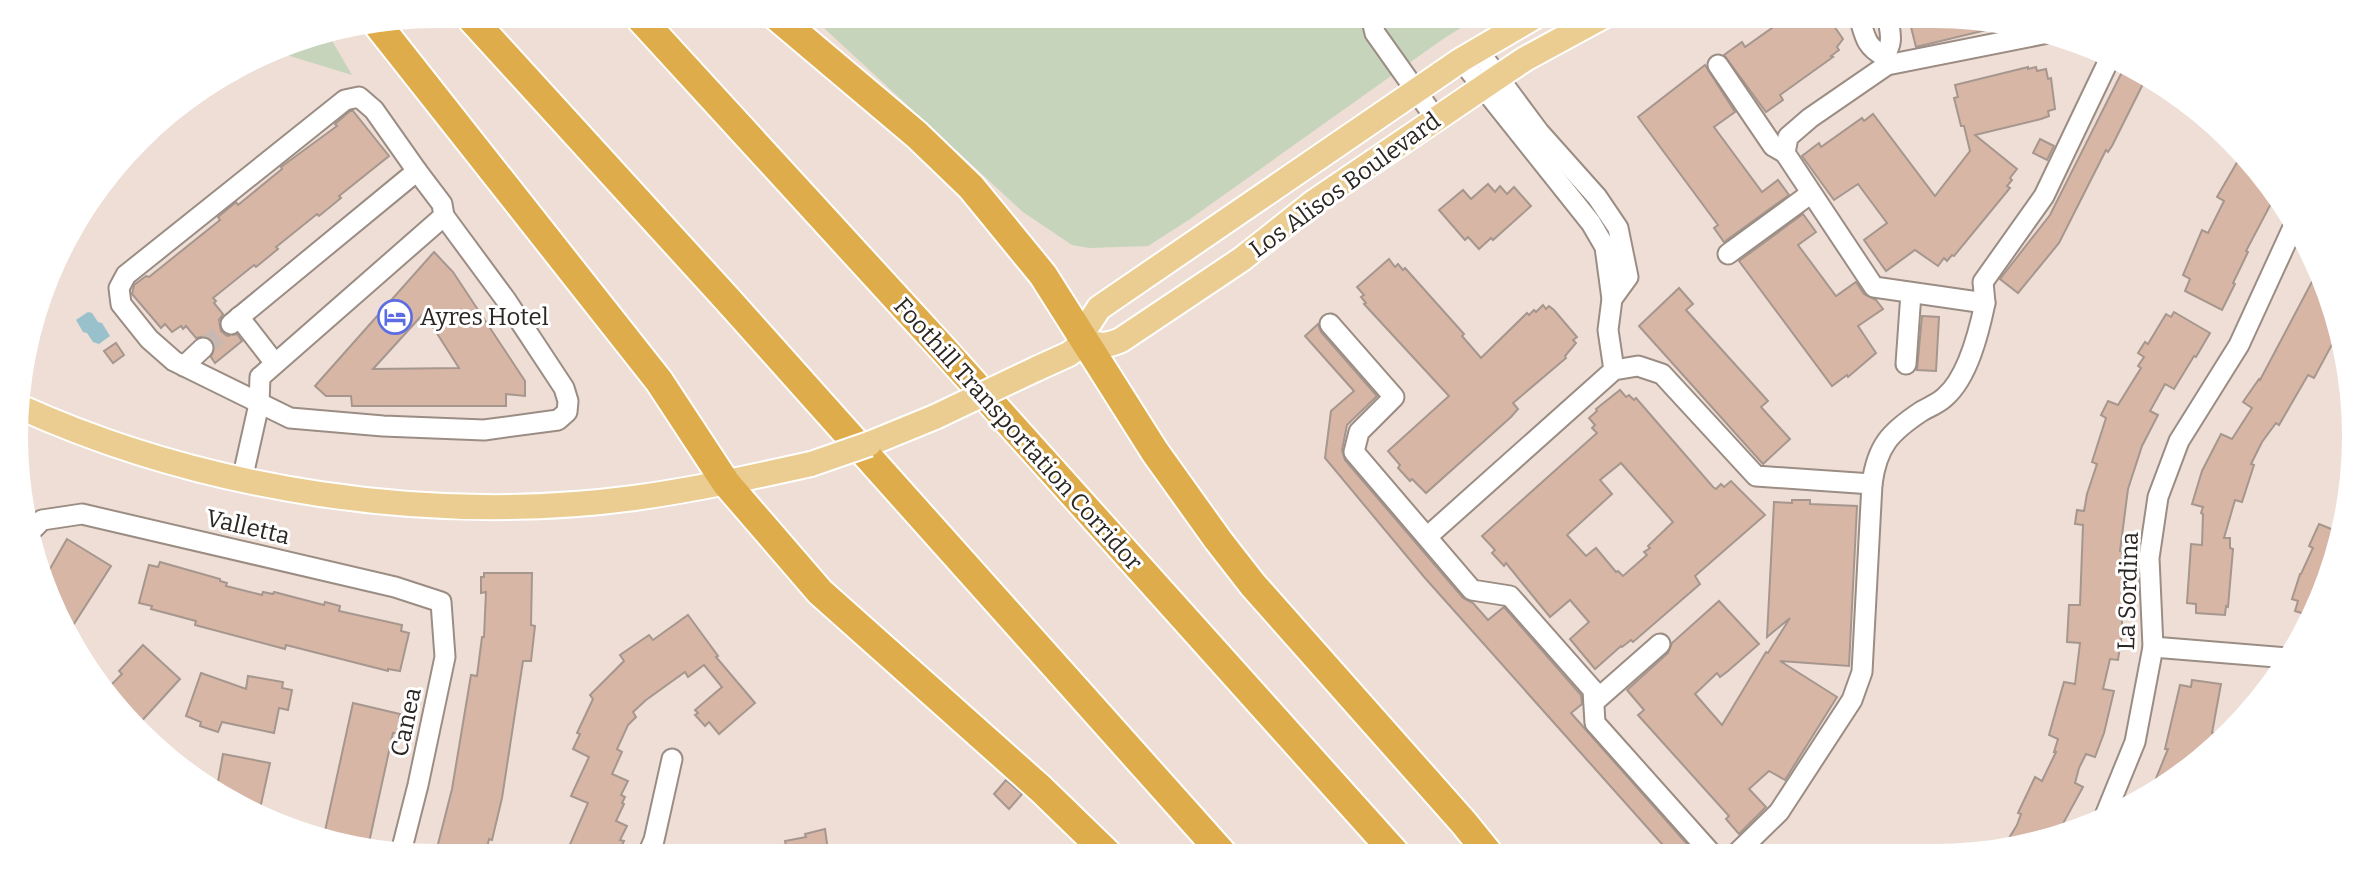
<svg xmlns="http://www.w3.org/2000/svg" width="2370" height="872" viewBox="0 0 2370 872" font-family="Bitter,serif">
  <rect width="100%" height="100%" fill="#eeded5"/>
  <g fill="#c5d4bb">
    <polygon points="811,16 1480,16 1443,39 1190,219 1148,246 1089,248 1072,245 1023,212"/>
    <polygon points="328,34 352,75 277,52 301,38"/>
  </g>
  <polygon fill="#99c1cc" points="88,312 92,313 98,322 102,323 110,336 99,344 93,342 87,333 83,332 76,320"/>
  <g fill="#d8b6a5" stroke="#a5968e" stroke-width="2" fill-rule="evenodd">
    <polygon points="1789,16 1827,16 1843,39 1837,47 1839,50 1831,56 1833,57 1780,95 1783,100 1766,112 1724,55 1742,42 1745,47"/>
    <polygon points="1950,18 2003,25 2003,26 1916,47 1911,27"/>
    <polygon points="1705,65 1735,112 1714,127 1762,192 1778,180 1789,195 1724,242 1714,228 1718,225 1638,117"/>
    <polygon points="2028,67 2028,69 2036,67 2037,71 2046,69 2048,79 2051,78 2055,109 2048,111 2049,116 2041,119 1975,135 2017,169 2010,178 2012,180 2007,186 2010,188 1954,256 1952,255 1947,261 1944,258 1938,266 1915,250 1886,271 1864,240 1887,223 1858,184 1834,200 1802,156 1819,143 1821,147 1862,118 1864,121 1873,114 1935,196 1970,151 1964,126 1961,126 1954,98 1958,97 1955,85"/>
    <polygon points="2123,70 2145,80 2112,146 2108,152 2106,150 2059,243 2018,293 2000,279 2050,215"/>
    <polygon points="350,111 353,111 389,156 339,196 341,198 319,216 317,214 276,247 278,249 256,267 254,265 213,298 216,301 214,303 223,314 219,320 221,331 227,336 237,334 242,341 215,363 211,357 215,346 211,339 206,336 196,338 186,326 183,329 181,326 172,332 165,324 161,328 132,294 134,285 146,276 149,277 220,220 218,217 236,202 238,205 282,169 281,167 337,126 335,124"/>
    <polygon points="2040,139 2054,146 2047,160 2033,153"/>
    <polygon points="2239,159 2274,198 2246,251 2248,252 2233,283 2235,284 2222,310 2185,291 2190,279 2183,275 2202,230 2208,233 2224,201 2217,197"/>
    <polygon points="1488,184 1495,192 1500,186 1507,194 1514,187 1531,206 1493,240 1491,238 1479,249 1468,237 1465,240 1439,210 1463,190 1471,199"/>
    <polygon points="1803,214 1816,232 1798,245 1836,296 1856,282 1864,294 1876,300 1883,309 1858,326 1876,353 1848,377 1847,375 1832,386 1739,261"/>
    <path d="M434,252L453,272L525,381V396L506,394V406H352L351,396H326L315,386ZM424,313L459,368L373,369Z"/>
    <polygon points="1389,259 1395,267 1398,264 1403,270 1405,268 1464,334 1462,336 1481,358 1527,313 1529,315 1534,310 1536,312 1543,305 1546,309 1549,306 1554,310 1577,337 1573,340 1576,343 1565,356 1566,358 1513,403 1518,409 1511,417 1426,493 1412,479 1410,481 1398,468 1400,465 1388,451 1449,396 1364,304 1366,303 1361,297 1364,295 1357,287"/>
    <polygon points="2315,276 2336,337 2314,378 2308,375 2279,425 2276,423 2262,442 2251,464 2254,465 2242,502 2235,500 2224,538 2230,538 2230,548 2233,549 2228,607 2226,606 2225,615 2196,613 2196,604 2187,603 2191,544 2202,545 2203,514 2201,513 2203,507 2192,504 2202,471 2221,434 2232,439 2252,408 2243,402 2259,379 2260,380"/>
    <polygon points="1679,288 1693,304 1686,310 1768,401 1761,407 1790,439 1763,464 1639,326"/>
    <polygon points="2174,312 2210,333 2196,357 2194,356 2174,389 2165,384 2150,411 2158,415 2142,446 2128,489 2120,551 2122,551 2122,634 2118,660 2110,659 2103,689 2114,691 2104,733 2095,757 2086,754 2079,768 2075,783 2083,787 2059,831 2003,848 2017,825 2021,814 2018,813 2035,777 2042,781 2056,752 2054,752 2058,739 2049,735 2064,682 2075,684 2080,643 2067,642 2069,605 2080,605 2083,525 2075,524 2077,510 2084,511 2087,494 2097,464 2092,462 2106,418 2101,415 2108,401 2118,405 2141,368 2138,366 2144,357 2138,353 2145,342 2148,344 2166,314 2171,317"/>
    <polygon points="1922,316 1939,317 1936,371 1917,370"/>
    <polygon points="1318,324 1321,332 1377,396 1347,425 1342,450 1345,460 1463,598 1473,603 1488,620 1504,607 1581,695 1582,704 1571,713 1695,853 1670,853 1425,578 1325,458 1331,411 1354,391 1305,336"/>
    <polygon points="116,343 124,355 113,363 104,351"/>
    <path d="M1620,390L1626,397L1629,395L1634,400L1636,398L1713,487L1716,489L1721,484L1724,487L1731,481L1765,515L1695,576L1700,584L1633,642L1631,640L1622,647L1621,646L1595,669L1570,639L1589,622L1570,600L1550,617L1506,563L1504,566L1492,553L1495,550L1482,536L1597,433L1592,428L1595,425L1589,418L1597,411L1596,409ZM1621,463L1673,522L1648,546L1650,548L1644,552L1647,555L1623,576L1618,571L1616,572L1596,548L1586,556L1567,535L1612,494L1600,480Z"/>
    <polygon points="1792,500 1810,500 1810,504 1857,506 1849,666 1780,661 1837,697 1785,780 1769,771 1749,789 1766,807 1739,834 1726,819 1729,816 1638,715 1644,710 1627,690 1668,653 1672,643 1719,601 1759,644 1728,671 1720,677 1717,673 1695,694 1722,725 1766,652 1768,653 1790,618 1767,637 1774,502 1792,503"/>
    <polygon points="2319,524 2341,533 2340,545 2308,615 2295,611 2298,601 2292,599 2300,574 2301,574 2313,548 2309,546"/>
    <polygon points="67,539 111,566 70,630 47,574"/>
    <polygon points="160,562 220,579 220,581 227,583 226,586 262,595 263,592 273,594 274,592 320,604 324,605 325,602 340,606 339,611 402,625 401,631 409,633 400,671 388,669 388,671 286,645 285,649 195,625 196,621 151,609 152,606 139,603 149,565 158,567"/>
    <polygon points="484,573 532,573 531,625 535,626 531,661 523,661 502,798 492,840 489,839 485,856 435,856 452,789 471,675 477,676 482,637 484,637 486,592 481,593 481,577 484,577"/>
    <polygon points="688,615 718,656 716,657 755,703 719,734 709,722 705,726 695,715 698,713 695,710 722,687 704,665 688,677 685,672 646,700 633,712 636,717 628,725 617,749 622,752 612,774 628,781 621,795 625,797 622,803 624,804 616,821 627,826 620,840 624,841 617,856 565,856 588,803 571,796 589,757 573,749 580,734 577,733 593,699 590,695 624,661 620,655 649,635 653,640"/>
    <polygon points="143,645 180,679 138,725 106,690 122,674 119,671"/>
    <polygon points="201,673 246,689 248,676 283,682 282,688 292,690 288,710 279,708 274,733 222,722 218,732 200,726 201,722 186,716"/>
    <polygon points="2192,680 2221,684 2212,733 2214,733 2208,754 2150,793 2168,749 2165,749 2180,685 2191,687"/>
    <polygon points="353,703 400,714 399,718 403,719 399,734 393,733 368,847 323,840"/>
    <polygon points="223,754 270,763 260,809 217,787"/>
    <polygon points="1006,780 1022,794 1009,809 994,794"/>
    <polygon points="825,829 828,851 819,853 820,855 788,855 785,841 806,837 805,834"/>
  </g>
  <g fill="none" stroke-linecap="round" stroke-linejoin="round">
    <polyline stroke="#c7b9b1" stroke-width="19" stroke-dasharray="19 10" stroke-linecap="butt" points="203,348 231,324"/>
    <g stroke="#9b8d84" stroke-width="23">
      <g id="minor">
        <polyline points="1371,16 1375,33 1436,119"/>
        <path d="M1859,16C1865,36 1865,46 1884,56L1887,65"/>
        <polyline points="2048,33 1887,65 1810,118 1788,137 1785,153 1874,287 1985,303 1983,282 2044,196 2108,62"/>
        <polyline points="1478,50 1539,132 1597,197 1618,228 1628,277 1612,299"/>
        <path d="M1884,56C1895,41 1889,32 1888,16"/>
        <polyline points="1461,60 1591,223 1605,247 1612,299 1608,330 1614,370"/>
        <polyline points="1718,65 1773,146 1785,153"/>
        <polyline points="417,171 374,110 359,97 345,100 126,275 119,288 121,304 149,339 174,361 290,418 383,426 484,430 558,420 567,412 568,401 564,388 506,300 444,216"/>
        <polyline points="1728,254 1810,194"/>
        <polyline points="239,317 274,362"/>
        <polyline points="231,324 417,171 442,204 444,216 260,377 259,404 242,480"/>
        <polyline points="1330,324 1394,397 1359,432 1354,452 1472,590 1510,596 1593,690 1595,723 1711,853"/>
        <polyline points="1906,364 1911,293"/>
        <polyline points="184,366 203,348"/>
        <path d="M1872,484C1877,446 1890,432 1922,411C1929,407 1939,403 1945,397C1968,377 1979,332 1985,303"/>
        <polyline points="30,532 42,520 82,514 395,587 441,602 445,657 418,785 401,852"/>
        <polyline points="1427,537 1614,370 1638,366 1662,374 1756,476 1872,484 1862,672 1852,700 1779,812 1737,853"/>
        <polyline points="2153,647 2289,658"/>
        <polyline points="1594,702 1660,644"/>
        <polyline points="2104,818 2135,742 2153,647 2149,558 2158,497 2179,441 2239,345 2295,223"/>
        <polyline points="647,856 654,840 672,759"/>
      </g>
    </g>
    <g stroke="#fff" stroke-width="28">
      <g id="major">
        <path d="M1086,341C1100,346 1108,346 1121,340L1242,259L1314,202L1498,77L1525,59L1604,16"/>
        <polyline points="1036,369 1069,354 1086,341 1086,328 1099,308 1461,60 1536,16"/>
        <path d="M20,407C206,491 431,525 634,498C693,490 752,477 811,464"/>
        <polyline points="869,444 935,417"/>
      </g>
    </g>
    <g stroke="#fff" stroke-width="32">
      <g id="highway">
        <polyline points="469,16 728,300 1223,854"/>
        <polyline points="638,16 943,349 1396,854"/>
        <polyline points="776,16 917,135 971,187 1043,275 1155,452 1218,540 1253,585 1464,823 1489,854"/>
        <polyline points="378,25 659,381 726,483 820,592 1041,789 1109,855"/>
      </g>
    </g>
    <use href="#minor" stroke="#fff" stroke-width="19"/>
    <use href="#major" stroke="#ebcd92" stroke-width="24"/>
    <use href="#highway" stroke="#deac4a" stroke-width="28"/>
    <g stroke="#fff" stroke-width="28" stroke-linecap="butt">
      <g id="major-bridge">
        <polyline points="935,417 1036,369"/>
        <polyline points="811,464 869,444"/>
      </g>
    </g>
    <use href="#major-bridge" stroke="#ebcd92" stroke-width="24"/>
  </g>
  <defs>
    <g id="hotel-ring" transform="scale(1.75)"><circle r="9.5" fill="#fff" stroke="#5c6de4" stroke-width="1.5"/><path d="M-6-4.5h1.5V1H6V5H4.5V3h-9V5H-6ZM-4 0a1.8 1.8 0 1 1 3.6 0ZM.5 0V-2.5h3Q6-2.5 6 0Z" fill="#5c6de4"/></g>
  </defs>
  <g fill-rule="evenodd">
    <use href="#hotel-ring" x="395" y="317"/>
  </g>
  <g text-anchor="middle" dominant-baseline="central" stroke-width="6" stroke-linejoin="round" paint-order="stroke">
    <g font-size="24" fill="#2c2623" stroke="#fff">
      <text transform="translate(1345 185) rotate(-36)">Los Alisos Boulevard</text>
      <text transform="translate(1018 434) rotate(48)">Foothill Transportation Corridor</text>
      <text transform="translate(248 527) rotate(13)">Valletta</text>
      <text transform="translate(2128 591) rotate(-88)">La Sordina</text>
      <text transform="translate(406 722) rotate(-78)">Canea</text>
    </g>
    <g font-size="24" fill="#2c2623" stroke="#fff" text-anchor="start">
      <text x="420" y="317">Ayres Hotel</text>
    </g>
  </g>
  <path d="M0 0H2370V872H0ZM436 28H1934A408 408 0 0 1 2342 436V436A408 408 0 0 1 1934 844H436A408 408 0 0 1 28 436V436A408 408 0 0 1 436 28Z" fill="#fff" fill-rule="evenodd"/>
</svg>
